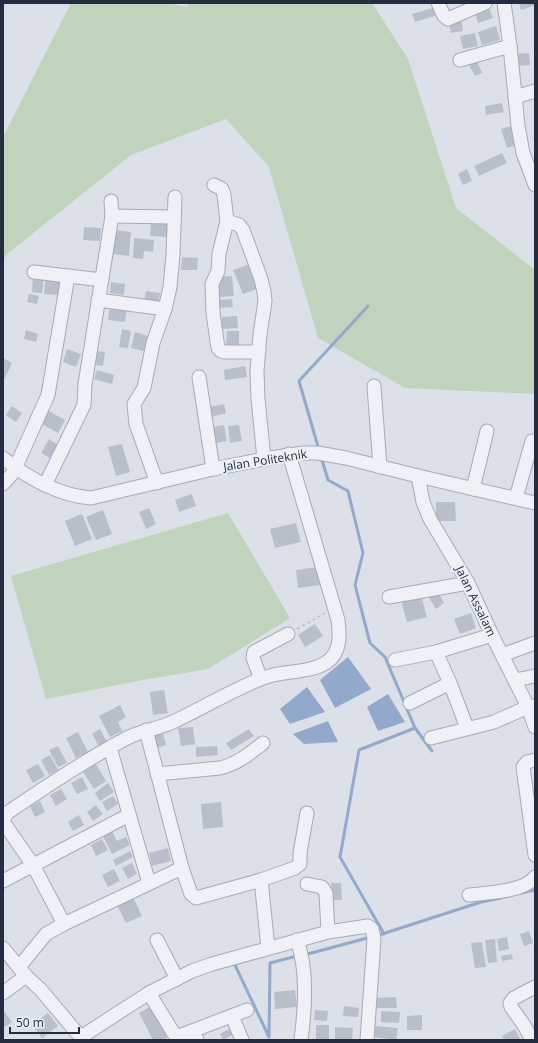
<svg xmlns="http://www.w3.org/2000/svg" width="538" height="1043" viewBox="0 0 538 1043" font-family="'Open Sans',sans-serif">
  <rect width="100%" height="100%" fill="#dce0e8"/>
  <g fill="#c0d3bc">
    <polygon points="71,3 169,3 187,7 189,3 372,3 408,59 456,208 535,270 535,394 405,388 318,338 269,167 226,119 131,155 7,254 3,261 3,137"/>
    <polygon points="228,513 290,618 208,669 143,680 46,699 11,576"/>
  </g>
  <g fill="#93a9cc">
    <polygon points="348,657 371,689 335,708 320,680"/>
    <polygon points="307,687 325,712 290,724 280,709"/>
    <polygon points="388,694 405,722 378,731 367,707"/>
    <polygon points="328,721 338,742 304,744 293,734"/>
  </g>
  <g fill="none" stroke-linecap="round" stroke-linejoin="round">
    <g stroke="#93a9cc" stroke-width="3">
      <polyline points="319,450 299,381 368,306"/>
      <polyline points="321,457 328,480 348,491 363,553 355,585 370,643 385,657 415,728 432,751"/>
      <polyline points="520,893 535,890"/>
      <polyline points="384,934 340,857 359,750 415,728"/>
      <polyline points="376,936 481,902 501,898"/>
      <polyline points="304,955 371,937"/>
      <polyline points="235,965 269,1037 270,963 297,956"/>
    </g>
  </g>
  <g fill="#b9becb">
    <polygon points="519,3 535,3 535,5 521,10"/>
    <polygon points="436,7 438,15 415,22 412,14"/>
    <polygon points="489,8 493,18 478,23 475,13"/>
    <polygon points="461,18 463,31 451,33 448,21"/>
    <polygon points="496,26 500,40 482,45 478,32"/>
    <polygon points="475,33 478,46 463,49 460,36"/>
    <polygon points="529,53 530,65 515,66 514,54"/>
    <polygon points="477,61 482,73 475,76 469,65"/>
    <polygon points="502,103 504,112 486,115 485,106"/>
    <polygon points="511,126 516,145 507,148 501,129"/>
    <polygon points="502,153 507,163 479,176 474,166"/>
    <polygon points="467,169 472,181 463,185 458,174"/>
    <polygon points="151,221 170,222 169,237 150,236"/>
    <polygon points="84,227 101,228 100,241 83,240"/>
    <polygon points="114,230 131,232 129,256 112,254"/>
    <polygon points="134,238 154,240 153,252 144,251 143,259 133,258"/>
    <polygon points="182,257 198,258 197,270 181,270"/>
    <polygon points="248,265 257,289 243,294 233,270"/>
    <polygon points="33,276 44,277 42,293 32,292"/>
    <polygon points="46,276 61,278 59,295 44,294"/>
    <polygon points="232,276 234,296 219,297 217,277"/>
    <polygon points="111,282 125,284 124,295 110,293"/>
    <polygon points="146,291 160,293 158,304 144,302"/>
    <polygon points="29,294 39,296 37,304 27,302"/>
    <polygon points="232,299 233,307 217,308 216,300"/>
    <polygon points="110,305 127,307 125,322 108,320"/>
    <polygon points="237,316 238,328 222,329 222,317"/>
    <polygon points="122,329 131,331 128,348 119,347"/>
    <polygon points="26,330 38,334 36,342 24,339"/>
    <polygon points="227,331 239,331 239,346 226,345"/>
    <polygon points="135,332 148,336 144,351 131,348"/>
    <polygon points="67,349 81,354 76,367 63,362"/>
    <polygon points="96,351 105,352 103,366 94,365"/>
    <polygon points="3,358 12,363 4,380 3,380"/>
    <polygon points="245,366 247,377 225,380 224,370"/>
    <polygon points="97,370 114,375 112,384 94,379"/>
    <polygon points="224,404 226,413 212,417 209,407"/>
    <polygon points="12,406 22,413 16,422 6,415"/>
    <polygon points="47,410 65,420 58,433 40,423"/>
    <polygon points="224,425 227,441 216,443 213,427"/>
    <polygon points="239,425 242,441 230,443 228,426"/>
    <polygon points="49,439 58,445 50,458 41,453"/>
    <polygon points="122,444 130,472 116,476 108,447"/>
    <polygon points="192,494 196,506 179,512 175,500"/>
    <polygon points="436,502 455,502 456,521 436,521"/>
    <polygon points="149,508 156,524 146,529 139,512"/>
    <polygon points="103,510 112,534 96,540 86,517"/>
    <polygon points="82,514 92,539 75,546 65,521"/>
    <polygon points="296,523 301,542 275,548 270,529"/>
    <polygon points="318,567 321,585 298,588 296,570"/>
    <polygon points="437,591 444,603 436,609 428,596"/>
    <polygon points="421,595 427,617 407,622 401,600"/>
    <polygon points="471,613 476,628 460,634 454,619"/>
    <polygon points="315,624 323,636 305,647 298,635"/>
    <polygon points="164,690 168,713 153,715 150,692"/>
    <polygon points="120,705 126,717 118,722 122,731 110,737 99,716"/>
    <polygon points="193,727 195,744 181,746 178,728"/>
    <polygon points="100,729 107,742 99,746 92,734"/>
    <polygon points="249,729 254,736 231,750 226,743"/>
    <polygon points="162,730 166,745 157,748 152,733"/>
    <polygon points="78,732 88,752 76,758 66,738"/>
    <polygon points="58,746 67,763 58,767 49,750"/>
    <polygon points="217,746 218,755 196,757 196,747"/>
    <polygon points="50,755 58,770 49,775 41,760"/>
    <polygon points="38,764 45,776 33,783 26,770"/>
    <polygon points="96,764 106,781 94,789 83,772"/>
    <polygon points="82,777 88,789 77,794 71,783"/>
    <polygon points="108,783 114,792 100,801 95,793"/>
    <polygon points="61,789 67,799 56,806 50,795"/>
    <polygon points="113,796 118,804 107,811 102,802"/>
    <polygon points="40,801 45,812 35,817 30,806"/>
    <polygon points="221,802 223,827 203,829 201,804"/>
    <polygon points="96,805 103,814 93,821 87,812"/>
    <polygon points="79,815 84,825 73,831 68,822"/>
    <polygon points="112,831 117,841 126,837 130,845 112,854 103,836"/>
    <polygon points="102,839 108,850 96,856 91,845"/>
    <polygon points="168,848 171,861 152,866 149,853"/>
    <polygon points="130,851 133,857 116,866 113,860"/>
    <polygon points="132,863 137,874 128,879 122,868"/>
    <polygon points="114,869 120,881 108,887 102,875"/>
    <polygon points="331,883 341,883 342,900 332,900"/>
    <polygon points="132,895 142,916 126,923 116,903"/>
    <polygon points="529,931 533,943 524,946 520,934"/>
    <polygon points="507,937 509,949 499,951 497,939"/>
    <polygon points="495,939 497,962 488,963 485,940"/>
    <polygon points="482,942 486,967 475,968 471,943"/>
    <polygon points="512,954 513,959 502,961 501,956"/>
    <polygon points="295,990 297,1007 275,1009 274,992"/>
    <polygon points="396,997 397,1008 375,1008 375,998"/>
    <polygon points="153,1005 170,1036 163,1040 153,1040 139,1013"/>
    <polygon points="344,1006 359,1008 358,1017 343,1016"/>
    <polygon points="3,1010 12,1022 3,1028"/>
    <polygon points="315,1010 328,1011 327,1021 314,1020"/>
    <polygon points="381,1011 400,1012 399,1023 381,1022"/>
    <polygon points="48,1013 58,1026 42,1038 32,1025"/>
    <polygon points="422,1015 422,1030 407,1030 407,1016"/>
    <rect x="316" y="1025" width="13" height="15"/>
    <polygon points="374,1026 398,1028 396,1040 373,1037"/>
    <polygon points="335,1027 353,1028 352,1040 335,1040"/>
    <polygon points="229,1029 232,1035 223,1040 220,1034"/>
    <polygon points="515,1029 520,1039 504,1040 502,1036"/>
  </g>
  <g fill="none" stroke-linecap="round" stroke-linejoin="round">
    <g stroke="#a5aab6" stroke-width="15">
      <g id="minor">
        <polyline points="438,3 444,16 448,19 485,3"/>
        <polyline points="504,3 510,46 518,126 523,153 535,185"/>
        <polyline points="460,60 510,46"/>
        <polyline points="515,97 535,91"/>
        <polyline points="214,185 222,189 224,195 227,221 219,254 218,271 212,284 213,313 218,348 221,351 224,352 259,352"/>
        <polyline points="112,216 174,217"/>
        <polyline points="227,221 239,225 243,230 261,279 264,292 265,301 260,335 257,371 258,399 264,459"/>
        <polyline points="34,272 102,280"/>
        <polyline points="98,300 165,309"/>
        <polyline points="199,377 213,469"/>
        <polyline points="374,386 380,467"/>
        <path d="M3,458C28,478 58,495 91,498L213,469L264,459L303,453H318L346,458L418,476L535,503"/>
        <polyline points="418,476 423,502 430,519 468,583 492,635 528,707 535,727"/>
        <polyline points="157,483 136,424 134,404 144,388 153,343 165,309 170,287 173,255 175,197"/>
        <polyline points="3,484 13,473 48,395 68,276"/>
        <polyline points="45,485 84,405 85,384 112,216 111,201"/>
        <polyline points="473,489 487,431"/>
        <polyline points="516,498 532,441"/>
        <polyline points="389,597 468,583"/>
        <polyline points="436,652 450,683 467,728"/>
        <polyline points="502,655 535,643"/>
        <polyline points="395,660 436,652 492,635"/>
        <polyline points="261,679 253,658 254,652 288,634"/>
        <polyline points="515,680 535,676"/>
        <polyline points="410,703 450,683"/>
        <polyline points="431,738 494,722 528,707 535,706"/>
        <polyline points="110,748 149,883"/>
        <polyline points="535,760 527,762 523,767 535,855"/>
        <path d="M157,774L220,768C237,764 249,754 263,743"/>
        <polyline points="182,868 191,894 196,898 261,880 295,868 300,864 300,853 307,813"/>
        <polyline points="261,880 268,948"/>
        <polyline points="3,881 129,815"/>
        <polyline points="307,884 322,887 326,893 328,932"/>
        <path d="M469,895C486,893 524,892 535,877"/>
        <path d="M64,924L33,865L4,823V819L7,813C45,787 85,760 127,738C142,730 158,729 173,722C203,708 232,690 263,678C283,670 309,674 327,662C341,652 340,635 338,620L289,454"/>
        <polyline points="157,940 177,979"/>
        <path d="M297,940C308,971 305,1008 301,1040"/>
        <polyline points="3,948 26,976 3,993"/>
        <polyline points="19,967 46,934 64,924 182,868 146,730"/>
        <polyline points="26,976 41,990 83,1040"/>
        <polyline points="149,993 174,1034 179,1036 192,1031 197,1040"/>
        <polyline points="232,1016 242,1040"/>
        <polyline points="192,1031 247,1010"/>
        <polyline points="81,1037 149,993 192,971 212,964 328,932 368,926 372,929 374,939 367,1040"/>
        <polyline points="532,1040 524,1025 511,1007 510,1003 514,998 535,987"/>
      </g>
    </g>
    <polyline stroke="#babec7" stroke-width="1.5" stroke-dasharray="3 3" stroke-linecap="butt" points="297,629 325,613"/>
    <use href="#minor" stroke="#eff1f6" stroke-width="13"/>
  </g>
  <g text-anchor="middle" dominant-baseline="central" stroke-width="4" stroke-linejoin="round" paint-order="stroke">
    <g font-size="12" fill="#242c40" stroke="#ebeff6">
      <text transform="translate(265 460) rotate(-9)">Jalan Politeknik</text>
      <text transform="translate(476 601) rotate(64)">Jalan Assalam</text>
    </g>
  </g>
  <rect width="538" height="1043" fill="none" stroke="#242c40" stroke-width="8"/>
  <path d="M10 1027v6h69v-6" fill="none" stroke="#242c40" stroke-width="2"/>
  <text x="16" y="1027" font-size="12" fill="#242c40" stroke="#ebeff6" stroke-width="3" paint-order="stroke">50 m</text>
</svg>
